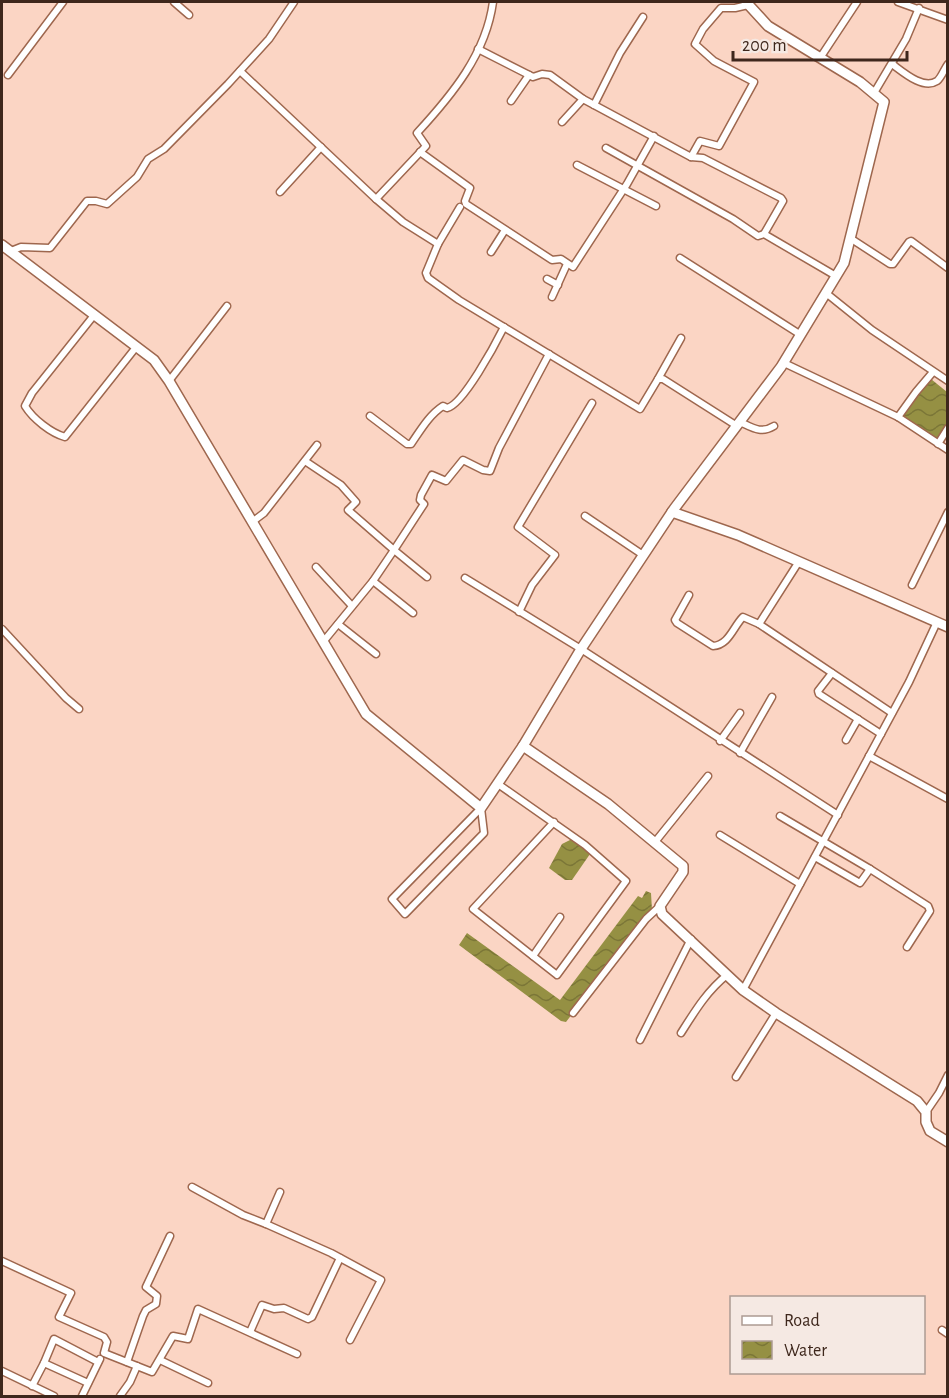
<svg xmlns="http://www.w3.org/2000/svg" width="949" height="1398" viewBox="0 0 949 1398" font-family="'Alegreya Sans',sans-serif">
  <defs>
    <pattern id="water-waves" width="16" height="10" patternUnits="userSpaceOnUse" patternTransform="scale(1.5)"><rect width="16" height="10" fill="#959043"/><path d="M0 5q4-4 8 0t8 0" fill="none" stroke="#7b7637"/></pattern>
  </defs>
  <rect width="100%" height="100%" fill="#fbd5c4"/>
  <g fill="url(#water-waves)">
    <polygon points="931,379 947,392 947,428 937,443 901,418 902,414"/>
    <polygon points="572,839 582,845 590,854 572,880 565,880 549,868 562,844"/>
    <polygon points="646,891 651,893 652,910 566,1022 561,1021 459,945 467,933 560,1000 638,896 642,898"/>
  </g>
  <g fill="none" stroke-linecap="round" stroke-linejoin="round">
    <g stroke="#9e674e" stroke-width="9">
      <g id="street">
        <polyline points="174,2 189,15"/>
        <polyline points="898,2 948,20"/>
        <polyline points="478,49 533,77 542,74 550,75 583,99 691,157 703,158 781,198 783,201 764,234 836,276"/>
        <polyline points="820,58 857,2"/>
        <path d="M892,64C903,72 923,90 937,81C942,77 944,69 948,64"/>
        <polyline points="240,71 376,199 403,222 438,244 426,273 428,278 459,300 640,409 658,379 663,379 737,426"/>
        <polyline points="8,75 63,2"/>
        <polyline points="874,93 906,39 919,8"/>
        <polyline points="511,101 529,75"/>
        <polyline points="594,105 620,53 643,17"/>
        <polyline points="562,122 583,99"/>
        <polyline points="606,148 733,219 758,236 764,234"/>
        <polyline points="420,152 470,188 465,201 466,204 552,260 561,259 573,267 627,184 654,136"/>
        <polyline points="691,157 700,141 719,146 754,82 714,61 695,44 703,29 721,8 735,8 748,5"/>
        <polyline points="577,165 656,206"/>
        <polyline points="280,192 321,147"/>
        <path d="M376,199L426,146L417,133C452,95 486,54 493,2"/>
        <polyline points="850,238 890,264 893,264 909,242 911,241 948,268"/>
        <polyline points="438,244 460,207"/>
        <polyline points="11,251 21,247 50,248 87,201 96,201 107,204 137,177 148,159 164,149 228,84 269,39 294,2"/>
        <polyline points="491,252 505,230"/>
        <polyline points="680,258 801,335"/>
        <polyline points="547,279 558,285"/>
        <polyline points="826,293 872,330 948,381"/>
        <polyline points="552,297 567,264"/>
        <path d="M95,314L32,393L25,406C33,419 51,433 65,437L137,346"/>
        <polyline points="784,363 898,417 948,450"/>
        <polyline points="658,379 681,338"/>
        <polyline points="169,381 227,306"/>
        <path d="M370,416L407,444H411C420,431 429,415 443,406L447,408C463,405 496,343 504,327"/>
        <polyline points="898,417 916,392 933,372"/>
        <path d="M740,422C753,428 761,434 774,426"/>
        <polyline points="938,444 948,428"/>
        <polyline points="305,461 341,485 356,502 348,510 394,550 373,581 323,642"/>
        <polyline points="585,516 643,555"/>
        <polyline points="252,522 264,513 317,445"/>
        <polyline points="798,563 759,624 892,713"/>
        <polyline points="316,567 352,606"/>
        <polyline points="427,577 394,550 424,504 420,500 421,495 432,475 446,481 463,460 483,470 490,471 499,448 549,354"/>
        <polyline points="465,578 581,649 838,815"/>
        <polyline points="373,581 413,613"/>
        <polyline points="912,585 948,512"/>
        <path d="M689,595L675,620L677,623L713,646C729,645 733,627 743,617L759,624"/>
        <polyline points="519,612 532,585 555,555 518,527 592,403"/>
        <polyline points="338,624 376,654"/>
        <polyline points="2,629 66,698 79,709"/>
        <polyline points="832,673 818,691 819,694 881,734"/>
        <polyline points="846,740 858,719"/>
        <polyline points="720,741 740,713"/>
        <polyline points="740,753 772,697"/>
        <polyline points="869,756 948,799"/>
        <polyline points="498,784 585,845 626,881 557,975 473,909 554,822"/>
        <polygon points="481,808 484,833 405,914 392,899"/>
        <polyline points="780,816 870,869 928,906 930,911 907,947"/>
        <polyline points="720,835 800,884"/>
        <polyline points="655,842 708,776"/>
        <polyline points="815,857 860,883 870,869"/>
        <polyline points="533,956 560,917"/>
        <polyline points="743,990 909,682 937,622"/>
        <polyline points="573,1013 646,919 660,906"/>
        <path d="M681,1033C695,1011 707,991 727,975"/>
        <polyline points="640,1040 691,939"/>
        <polyline points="736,1077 776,1013"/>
        <polyline points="926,1112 939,1093 948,1075"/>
        <polyline points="192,1187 243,1215 266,1224 280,1192"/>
        <polyline points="266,1224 331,1253 381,1280 350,1340"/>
        <polyline points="2,1261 71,1293 59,1317 104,1337 107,1342 104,1353 152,1372 173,1336 188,1339 198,1309 297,1354"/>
        <polyline points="942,1330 948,1334"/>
        <polyline points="250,1332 262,1305 274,1309 284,1308 308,1319 312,1317 340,1258"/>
        <polyline points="160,1360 208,1383"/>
        <polyline points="127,1362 143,1316 146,1310 156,1304 157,1296 146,1287 170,1236"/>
        <polyline points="44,1363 54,1339 98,1362"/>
        <polyline points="2,1371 54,1396"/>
        <polyline points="32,1386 44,1363 88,1383"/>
        <polyline points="82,1396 100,1359"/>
        <polyline points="120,1396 130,1382 137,1366"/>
      </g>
    </g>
    <g stroke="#9e674e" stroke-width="12">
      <g id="secondary">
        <polyline points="2,245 154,360 169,381 366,714 481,808 523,746 581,649 674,509 781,367 844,263 884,102 860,82 768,26 746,2"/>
        <polyline points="672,512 738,535 948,627"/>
        <polyline points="523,746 608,804 683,866 683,872 660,906 662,914 743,990 776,1013 917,1101 926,1112 926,1122 930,1131 948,1142"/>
      </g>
    </g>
    <use href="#street" stroke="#fff" stroke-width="6"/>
    <use href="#secondary" stroke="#fff" stroke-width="9"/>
  </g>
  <rect width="949" height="1398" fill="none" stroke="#3e271c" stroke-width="6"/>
  <rect x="730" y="1296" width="195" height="78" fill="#f5e9e3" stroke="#ac9b93" stroke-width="1.5"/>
  <rect x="742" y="1316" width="30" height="9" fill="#ffffff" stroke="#ac9b93" stroke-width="1.5"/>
  <text x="784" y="1326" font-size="18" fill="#3e271c">Road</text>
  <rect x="742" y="1341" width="30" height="18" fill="url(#water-waves)" stroke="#ac9b93" stroke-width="1.5"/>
  <text x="784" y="1356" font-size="18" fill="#3e271c">Water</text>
  <path d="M733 51v9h174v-9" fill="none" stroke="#3e271c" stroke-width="3"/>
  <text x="742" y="51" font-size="18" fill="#3e271c" stroke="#f5e9e3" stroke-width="4.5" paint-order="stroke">200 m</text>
</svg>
